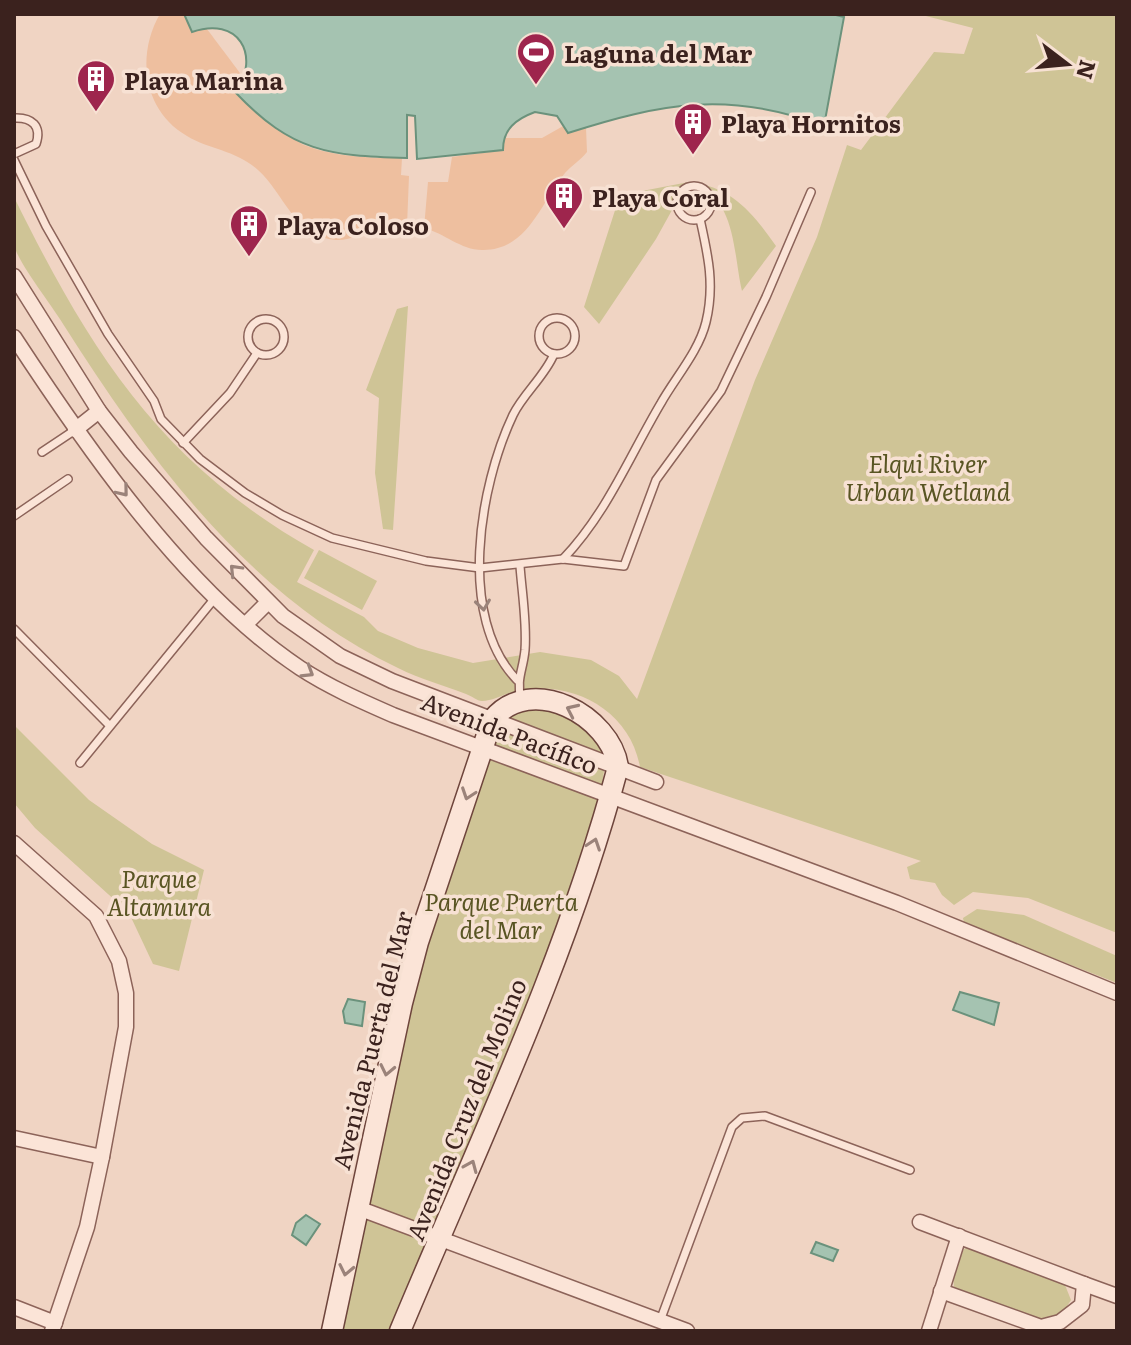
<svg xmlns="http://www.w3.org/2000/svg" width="1131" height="1345" viewBox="0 0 1131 1345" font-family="Literata,serif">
  <rect width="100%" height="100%" fill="#f0d4c3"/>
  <g fill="#cfc496">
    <path d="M918,14H1117V933L1028,898L973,892L954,905L942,895L935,883L910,879L907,867L921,861L640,767C630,710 572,679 517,691C505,693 494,701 482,701C477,701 472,696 466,694C443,685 420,679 398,668C250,597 151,462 65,327C54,308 18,263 14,245C11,231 14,211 14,197C90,351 160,463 314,550L297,582L364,617L378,631L418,648L473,663L540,652L591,660L619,676L637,699L755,380L817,237L847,145L861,150L934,52L964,54L973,28Z"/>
    <path d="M689,182C732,187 752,212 776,246L742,291C733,255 736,180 682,192L656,239L599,324L584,307L618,201L642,191Z"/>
    <polygon points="408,306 393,530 383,529 375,473 379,398 366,390 397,309"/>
    <polygon points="319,550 377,581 362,610 304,578"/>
    <polygon points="535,708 560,713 596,738 606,758 602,784 559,933 393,1331 341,1331 410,1005 426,944 498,728 506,716"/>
    <polygon points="14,725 89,800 152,844 204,870 179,971 153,964 129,913 35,828 14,803"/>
    <polygon points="977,909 1024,915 1117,956 1117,983 964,923 963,918"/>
    <polygon points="969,1247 1065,1285 1071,1300 1062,1314 1034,1320 954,1288 953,1274 964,1249"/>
  </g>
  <g fill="#eebf9f">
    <path d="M160,14H184L192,32L206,28C223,49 284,136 304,145C334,157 370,158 402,158L401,175L409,176L407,226C397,226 387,226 377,229C364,232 350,241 336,240C294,237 284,193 258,170C236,150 210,150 187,136C143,111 136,55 160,14Z"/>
    <path d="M565,125L568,133L586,128L587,152C581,160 572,165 565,173C541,202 528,251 482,250C461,250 444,233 424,228L428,182H448L452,157L503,150V138H542Z"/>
  </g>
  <g fill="#a5c3b1" stroke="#6b927c" stroke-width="2">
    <path d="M184,14H832L844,17L824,126C729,90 662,103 568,133L557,116L535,112C516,119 503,129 503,150L417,159L415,116L407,115V158C329,156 292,152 236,93C261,54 238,16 192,32Z"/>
    <polygon points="960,992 999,1003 994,1025 953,1010"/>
    <polygon points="348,999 365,1002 362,1026 345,1023 343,1011"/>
    <polygon points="306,1215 320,1224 306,1245 292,1235 296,1223"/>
    <polygon points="816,1242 838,1250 833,1261 811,1253"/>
  </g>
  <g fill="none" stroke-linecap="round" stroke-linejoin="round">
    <g stroke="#8c6359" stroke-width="10">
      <g id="lane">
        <path d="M14,118C32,117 42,126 36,144L14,154"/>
        <polyline points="14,160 46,226 108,334 154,401 161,419 200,459 245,493 282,515 332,538 426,561 480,568 563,559 624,566 656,480 721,391 766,297 811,192"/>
        <circle cx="694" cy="203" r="17"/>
        <circle cx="557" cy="336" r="18"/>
        <circle cx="266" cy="337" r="18"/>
        <polyline points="183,443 230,393 257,353"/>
        <polyline points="42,452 75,430"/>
        <polyline points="14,516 68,479"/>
        <path d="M563,559C607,513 629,457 661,403C675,378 699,351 706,322C715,285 708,255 700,219"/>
        <path d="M520,566C522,593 527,622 525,650C523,671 516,678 521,700"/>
        <polyline points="14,629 109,725"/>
        <path d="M517,680C457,618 479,487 513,415C523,394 545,376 554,354"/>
        <polyline points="80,763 215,598"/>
        <polyline points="660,1321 732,1127 742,1118 765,1116 910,1170"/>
      </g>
    </g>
    <g stroke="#8c6359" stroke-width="17">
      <g id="street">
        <polyline points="14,276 99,411 131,452 206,538 283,616 340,656 392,681 656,782"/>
        <path d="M14,337C88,450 186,592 300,668C329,687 361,701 393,715L897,903L1117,993"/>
        <polyline points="75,430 99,411"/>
        <polyline points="246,624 267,603"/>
        <polyline points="14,843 96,916 119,961 126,993 126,1027 102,1157 87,1227 52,1331"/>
        <polyline points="14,1138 102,1157"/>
        <polyline points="358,1208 687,1331"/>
        <polyline points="920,1222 1084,1284 1082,1305 1060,1322 1041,1327 941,1291"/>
        <polyline points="1084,1284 1117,1296"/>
        <polyline points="14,1307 55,1323"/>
        <polyline points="929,1331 959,1236"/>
      </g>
    </g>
    <g stroke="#6e453c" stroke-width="23">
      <path id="secondary" d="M332,1331L402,1003L418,942L492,720C531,672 611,716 618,767C566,962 477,1146 400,1331"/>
    </g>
    <use href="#lane" stroke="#fbe4d7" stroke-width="7"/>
    <use href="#street" stroke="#fbe4d7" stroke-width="14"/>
    <use href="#secondary" stroke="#fbe4d7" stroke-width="20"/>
  </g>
  <defs><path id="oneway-chevron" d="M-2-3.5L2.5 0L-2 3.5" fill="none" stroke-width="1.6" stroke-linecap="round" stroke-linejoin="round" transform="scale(2)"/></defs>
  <g stroke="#9b837a">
    <use href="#oneway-chevron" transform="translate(123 491) rotate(51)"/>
    <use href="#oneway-chevron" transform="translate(235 570) rotate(-134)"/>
    <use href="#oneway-chevron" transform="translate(483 605) rotate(82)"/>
    <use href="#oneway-chevron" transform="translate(308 672) rotate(32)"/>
    <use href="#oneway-chevron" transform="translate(572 710) rotate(-155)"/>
    <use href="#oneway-chevron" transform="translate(468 794) rotate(109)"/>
    <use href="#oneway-chevron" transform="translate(594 844) rotate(-71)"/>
    <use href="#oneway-chevron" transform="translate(387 1070) rotate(102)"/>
    <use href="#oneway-chevron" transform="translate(471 1166) rotate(-67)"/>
    <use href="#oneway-chevron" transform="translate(346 1270) rotate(102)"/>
  </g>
  <defs>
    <g id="stadium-pin" transform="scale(2)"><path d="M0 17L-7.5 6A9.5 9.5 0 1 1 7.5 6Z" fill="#9e254d" stroke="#f7e1d3"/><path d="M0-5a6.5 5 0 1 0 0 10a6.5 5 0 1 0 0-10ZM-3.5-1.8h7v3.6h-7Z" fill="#fff"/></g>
    <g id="building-pin" transform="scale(2)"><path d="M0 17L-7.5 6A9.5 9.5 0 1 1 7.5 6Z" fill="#9e254d" stroke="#f7e1d3"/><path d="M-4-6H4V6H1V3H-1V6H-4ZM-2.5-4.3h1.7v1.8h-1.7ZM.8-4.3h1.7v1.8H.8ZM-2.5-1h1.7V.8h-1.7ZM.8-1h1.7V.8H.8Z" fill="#fff"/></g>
  </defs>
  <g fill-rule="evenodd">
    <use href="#stadium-pin" x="536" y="52"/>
    <use href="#building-pin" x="96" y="79"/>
    <use href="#building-pin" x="693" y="122"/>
    <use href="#building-pin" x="564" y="196"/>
    <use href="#building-pin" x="249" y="224"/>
  </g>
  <g text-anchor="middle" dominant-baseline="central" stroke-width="7" stroke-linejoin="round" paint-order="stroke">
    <g font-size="24" font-weight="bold" fill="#3b221e" stroke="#f7e1d3" text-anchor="start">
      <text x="564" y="52">Laguna del Mar</text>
      <text x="124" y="79">Playa Marina</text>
      <text x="721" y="122">Playa Hornitos</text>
      <text x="592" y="196">Playa Coral</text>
      <text x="277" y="224">Playa Coloso</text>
    </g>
    <g font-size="24" font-style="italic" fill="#595523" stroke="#f7e1d3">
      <text x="928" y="462">Elqui River<tspan x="928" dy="28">Urban Wetland</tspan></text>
      <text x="159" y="877">Parque<tspan x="159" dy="28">Altamura</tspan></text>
      <text x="501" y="900">Parque Puerta<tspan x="501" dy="28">del Mar</tspan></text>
    </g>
    <g font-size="24" fill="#3b221e" stroke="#f7e1d3">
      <text transform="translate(510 732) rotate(21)">Avenida Pacífico</text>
      <text transform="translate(371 1040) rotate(-76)">Avenida Puerta del Mar</text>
      <text transform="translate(465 1109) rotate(-68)">Avenida Cruz del Molino</text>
    </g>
  </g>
  <rect width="1131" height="1345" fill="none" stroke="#3b221e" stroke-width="32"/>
  <g transform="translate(1067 64) rotate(106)" stroke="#f7e1d3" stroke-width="6" paint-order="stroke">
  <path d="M0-6L14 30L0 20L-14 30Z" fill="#3b221e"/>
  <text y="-12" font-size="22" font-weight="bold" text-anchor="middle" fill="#3b221e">N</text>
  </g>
</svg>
